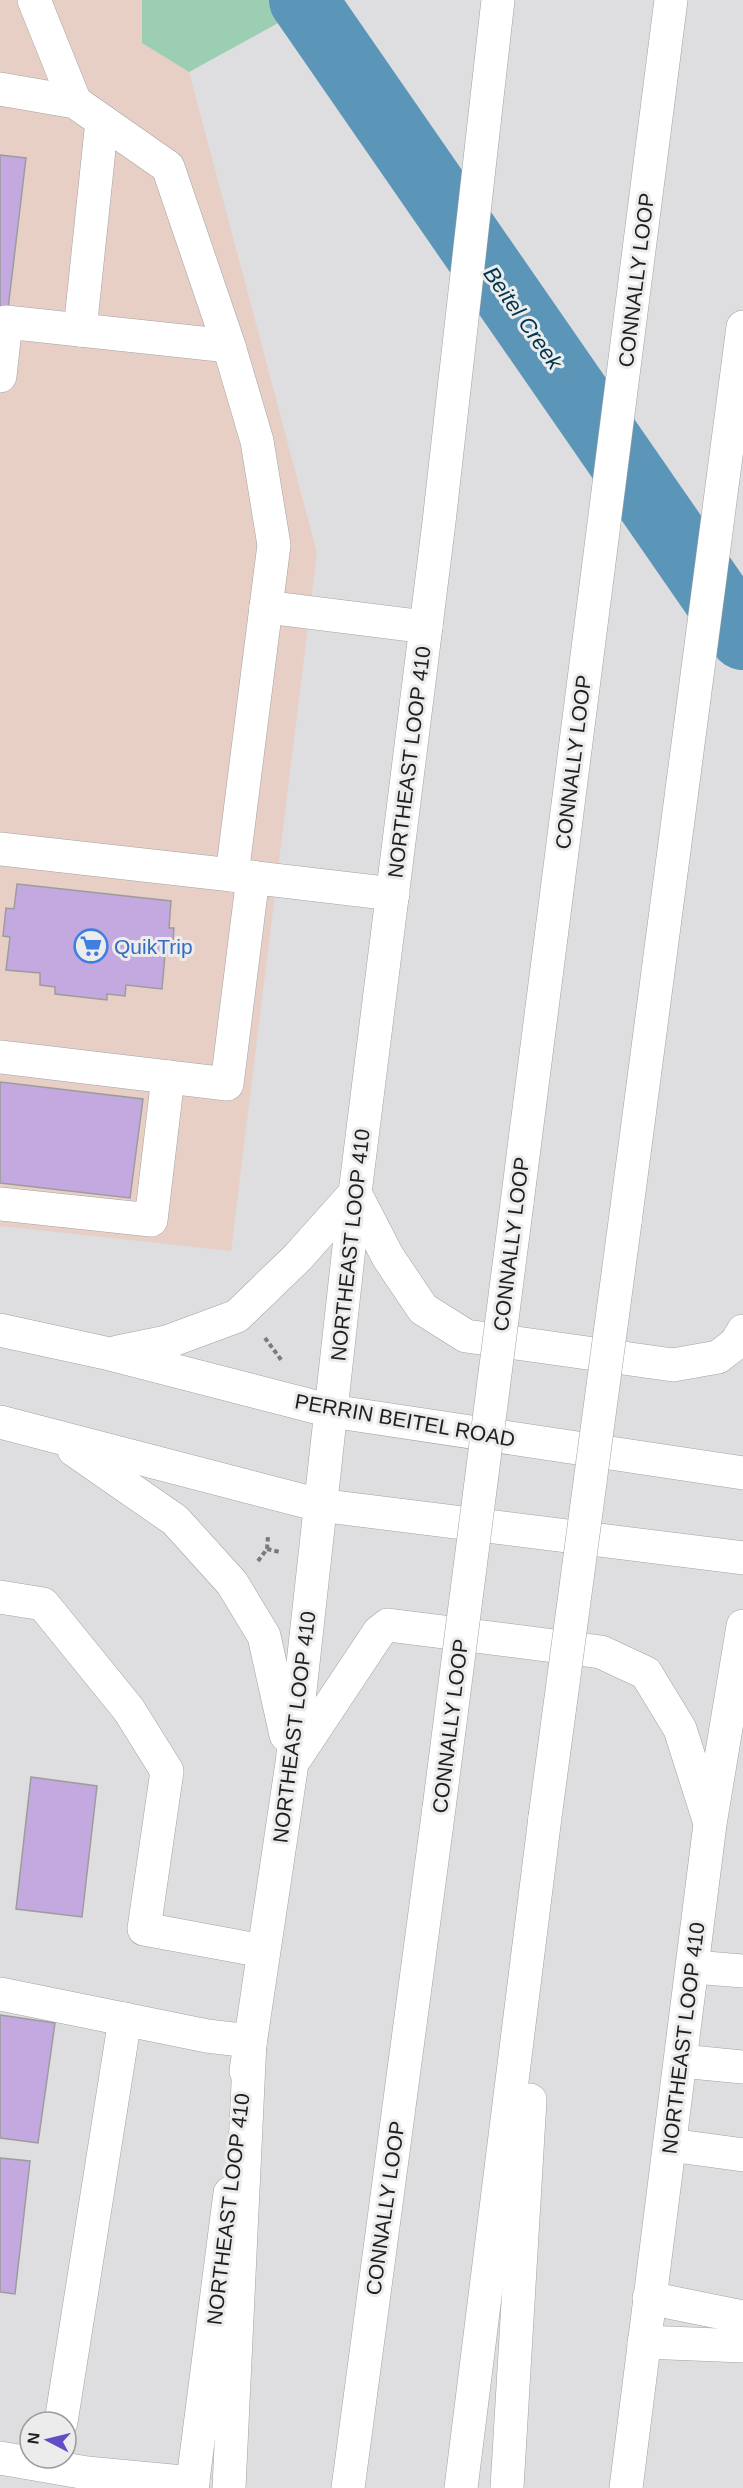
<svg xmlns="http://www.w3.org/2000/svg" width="743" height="2488" viewBox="0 0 743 2488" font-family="Arial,sans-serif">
  <rect width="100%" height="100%" fill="#dedee0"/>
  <polygon fill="#e7cfc6" points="0,0 142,0 142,43 189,72 317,553 231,1251 0,1226"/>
  <polygon fill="#9bceb2" points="142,0 320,0 189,72 142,43"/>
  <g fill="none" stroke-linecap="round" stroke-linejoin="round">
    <polyline stroke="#5b96b9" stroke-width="68" points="303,0 743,636"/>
  </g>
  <g fill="#c3a9df" stroke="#9c9c9d" stroke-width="1.5">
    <polygon points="0,155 26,158 8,309 0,308"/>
    <polygon points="17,884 171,901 169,928 174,928 172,955 165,955 162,989 126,985 125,996 107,994 107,1000 55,994 55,987 40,985 40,973 6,970 10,937 3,936 6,908 14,909"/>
    <polygon points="0,1082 143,1099 130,1198 0,1183"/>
    <polygon points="31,1777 97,1786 82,1917 16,1909"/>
    <polygon points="0,2015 55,2023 38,2143 0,2138"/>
    <polygon points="0,2158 30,2161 15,2294 0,2292"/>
  </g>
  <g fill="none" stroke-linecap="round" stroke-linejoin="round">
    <g stroke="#a2a2a3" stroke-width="34">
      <g id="minor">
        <polyline points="34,0 75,102"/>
        <polyline points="0,89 75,102 168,167 229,346 257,441 274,545 266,607 426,627"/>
        <polyline points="80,330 102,121"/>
        <polyline points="0,376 6,322 229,346"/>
        <polyline points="0,849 232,875 266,607"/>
        <polyline points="232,875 393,894"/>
        <polyline points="0,1057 227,1084 253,877"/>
        <polyline points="0,1204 151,1220 168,1077"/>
        <polyline points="0,1597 43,1604 129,1710 167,1771 144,1929 263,1951"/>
        <polyline points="694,1967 743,1971"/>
        <polyline points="0,1994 207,2036 250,2041"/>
        <polyline points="681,2061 743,2067"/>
        <polyline points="670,2145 743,2155"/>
        <polyline points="649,2298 743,2317"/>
        <polyline points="644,2342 743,2346"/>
        <polyline points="61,2422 125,2019"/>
        <polyline points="0,2458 87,2473 193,2483"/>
      </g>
    </g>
    <g stroke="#a2a2a3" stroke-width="34">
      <g id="major">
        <polyline points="355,1193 388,1257 423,1309 466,1336 673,1365 718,1357 736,1343 743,1331"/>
        <polyline points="0,1330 110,1354 331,1411 743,1473"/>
        <polyline points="118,1352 167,1342 237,1316 298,1257 355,1193"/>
        <polyline points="0,1422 319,1505 743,1558"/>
        <polyline points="74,1450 175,1520 232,1583 264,1636 286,1735"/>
        <polyline points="296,1757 379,1632 388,1625 601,1652 646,1673 680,1729 709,1820"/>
        <polyline points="246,2071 292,1763 355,1193 439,522 498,0"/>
        <polyline points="192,2488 230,2193"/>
        <polyline points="626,2488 710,1824 743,1626"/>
      </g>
    </g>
    <g stroke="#a2a2a3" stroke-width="34">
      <g id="highway">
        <polyline points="517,1203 671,0"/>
        <polyline points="625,1222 743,327"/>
        <polyline points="229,2488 250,2041"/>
        <polyline points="348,2488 439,1808"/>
        <polyline points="461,2488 545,1817"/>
        <polyline points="507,2488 530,2100"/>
      </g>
    </g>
    <g stroke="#7a7a7c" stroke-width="4" stroke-dasharray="4.5 3" stroke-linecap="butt">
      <polyline points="265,1338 282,1361"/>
      <polyline points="267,1549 268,1536"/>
      <polyline points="258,1561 267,1549 280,1552"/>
    </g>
    <use href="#minor" stroke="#fff" stroke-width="33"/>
    <use href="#major" stroke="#fff" stroke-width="33"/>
    <use href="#highway" stroke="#fff" stroke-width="33"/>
    <g stroke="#a2a2a3" stroke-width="34" stroke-linecap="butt">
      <g id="highway-bridge">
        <polyline points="439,1808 517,1203"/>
        <polyline points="545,1817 625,1222"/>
      </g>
    </g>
    <use href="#highway-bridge" stroke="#fff" stroke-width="33"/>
  </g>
  <defs>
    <g id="supermarket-ring" transform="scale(1.725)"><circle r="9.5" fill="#ececed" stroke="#3f7fe0" stroke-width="1.5"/><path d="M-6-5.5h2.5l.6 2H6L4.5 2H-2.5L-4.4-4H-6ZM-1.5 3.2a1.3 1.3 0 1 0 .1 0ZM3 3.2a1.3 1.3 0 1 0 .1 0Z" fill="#3f7fe0"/></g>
  </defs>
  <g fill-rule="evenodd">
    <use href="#supermarket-ring" x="91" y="946"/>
  </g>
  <g text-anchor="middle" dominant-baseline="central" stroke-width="6" stroke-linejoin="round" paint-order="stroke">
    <g font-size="21" fill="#1f1f20" stroke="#ececed">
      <text transform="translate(636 280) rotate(-83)">CONNALLY LOOP</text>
      <text transform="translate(409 762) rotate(-83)">NORTHEAST LOOP 410</text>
      <text transform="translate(573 762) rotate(-83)">CONNALLY LOOP</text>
      <text transform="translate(511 1244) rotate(-83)">CONNALLY LOOP</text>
      <text transform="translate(350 1245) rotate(-84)">NORTHEAST LOOP 410</text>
      <text transform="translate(405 1420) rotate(10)">PERRIN BEITEL ROAD</text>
      <text transform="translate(450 1726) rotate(-83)">CONNALLY LOOP</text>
      <text transform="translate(294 1727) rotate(-83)">NORTHEAST LOOP 410</text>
      <text transform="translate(683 2038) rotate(-83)">NORTHEAST LOOP 410</text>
      <text transform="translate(385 2208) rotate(-82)">CONNALLY LOOP</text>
      <text transform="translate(228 2209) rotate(-83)">NORTHEAST LOOP 410</text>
    </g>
    <g font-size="21" fill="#366cbe" stroke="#ececed" text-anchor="start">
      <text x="114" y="946">QuikTrip</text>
    </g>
    <g font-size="22" font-style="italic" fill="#00344c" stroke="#ececed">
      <text transform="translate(523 318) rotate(55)">Beitel Creek</text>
    </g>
  </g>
  <g transform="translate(48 2440) rotate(277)"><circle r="28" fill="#ececed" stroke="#9a9a9b" stroke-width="1.5"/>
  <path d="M0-4.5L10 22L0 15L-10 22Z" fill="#604ec6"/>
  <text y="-9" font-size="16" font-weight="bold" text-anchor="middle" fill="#1f1f20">N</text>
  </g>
</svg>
